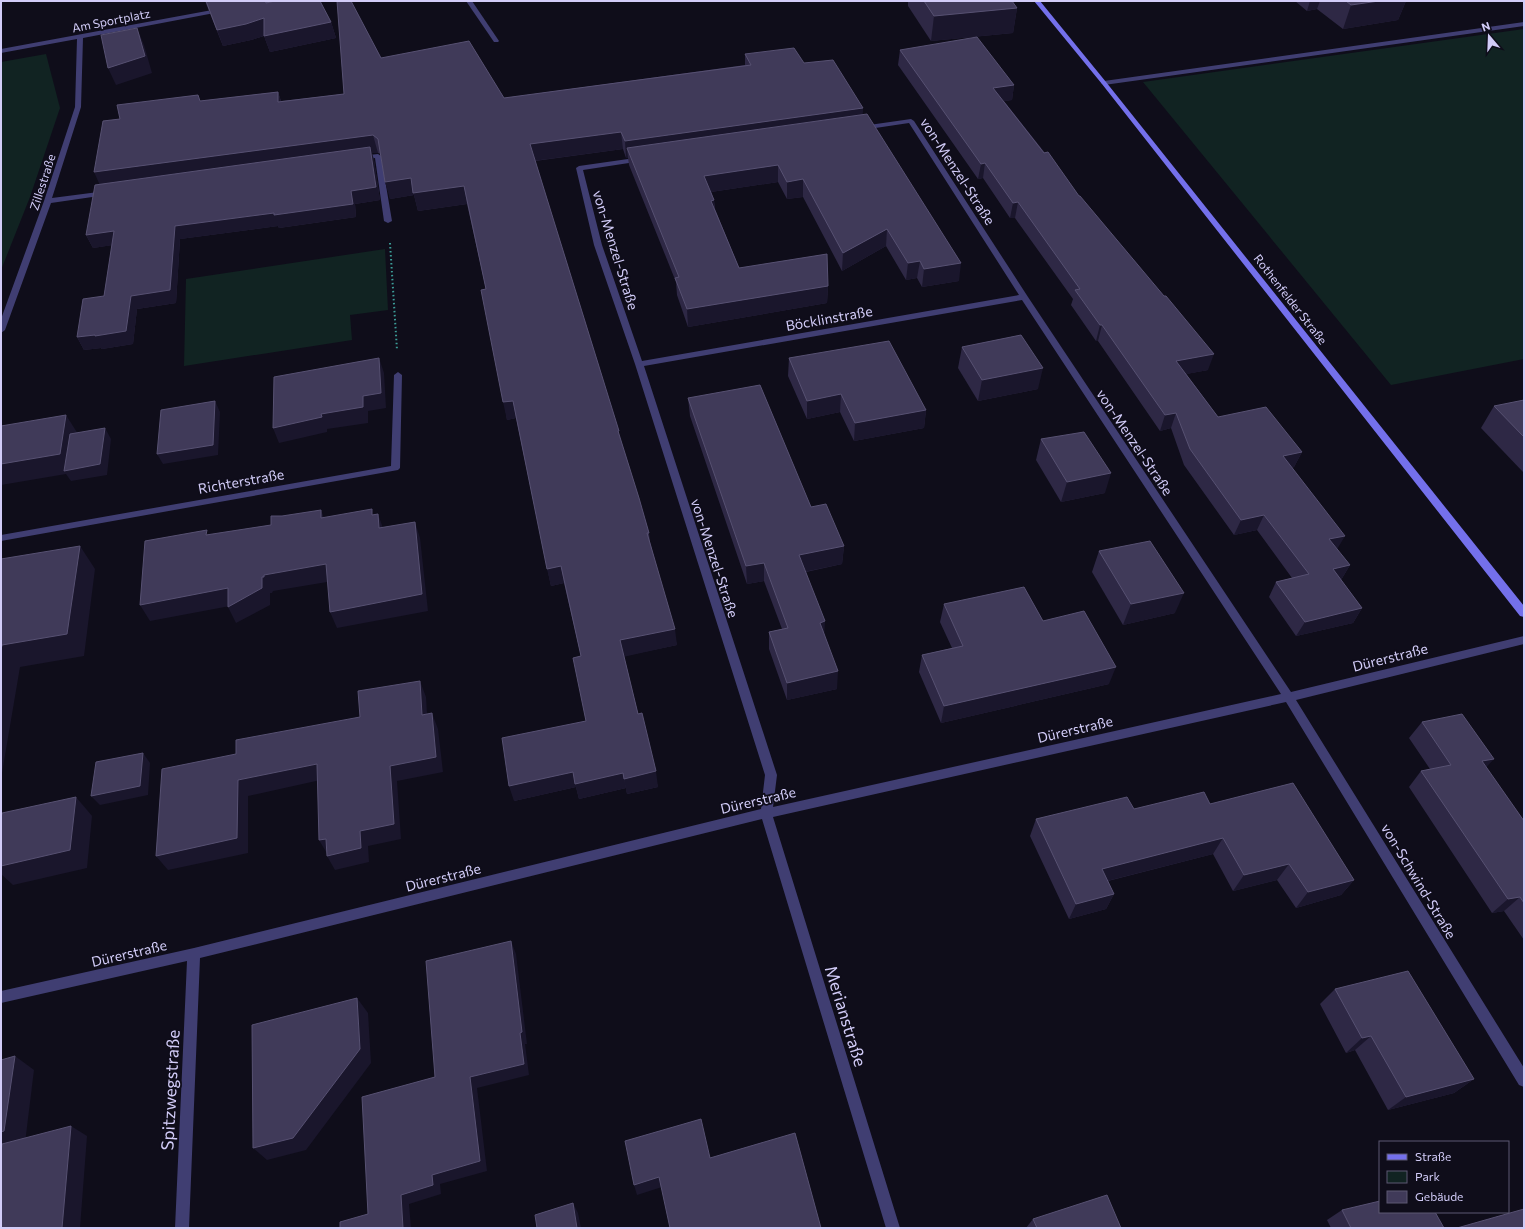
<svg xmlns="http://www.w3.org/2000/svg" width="1525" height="1229" viewBox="0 0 1525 1229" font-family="Commissioner,sans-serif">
  <rect width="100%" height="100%" fill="#0f0d1a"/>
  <g fill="#112322">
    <polygon points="1524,29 1524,359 1391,385 1143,82"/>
    <polygon points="46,54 60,108 30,197 1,270 1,62"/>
    <polygon points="385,249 388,310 350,315 352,340 184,366 186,279"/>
  </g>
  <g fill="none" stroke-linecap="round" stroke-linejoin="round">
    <polyline stroke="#3c9d98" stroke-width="2" stroke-dasharray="1.5 2.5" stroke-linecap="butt" points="390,243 397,350"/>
    <polygon fill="#403e72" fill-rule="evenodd" points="1524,22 1524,26 1104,85 1101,83 1104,81"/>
    <g fill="#403e72" fill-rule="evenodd">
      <polygon points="264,1 275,1 253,7 250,5"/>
      <polygon points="466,1 472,1 499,41 498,42 494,42"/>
      <polygon points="223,8 225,9 225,11 83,38 81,107 52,198 106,191 110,193 106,195 51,203 5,330 1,333 1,319 44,201 75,107 77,39 1,53 1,49"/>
      <path d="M911,119L914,121L1028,297L1291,692L1524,636V644L1296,700L1524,1068V1087L1519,1085L1286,702L773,817L900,1228H886L762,819L200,958L189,1228H175L187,961L1,1003V991L194,948L761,809L765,775L635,364L594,245L576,168L579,166L642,157L645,159L642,161L583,170L602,245L642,361L1019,295L909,123L862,130L859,128L862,126ZM1022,300L1281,694L773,807L777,775L644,366Z"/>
      <polygon points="378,154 381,156 392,221 388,223 384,221 375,158 360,160 357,158 360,156"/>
      <polygon points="398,372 402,375 400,468 398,470 1,541 1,535 391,466 394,375"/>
    </g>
    <polygon fill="#7470eb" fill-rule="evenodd" points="1034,1 1040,1 1106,82 1524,606 1524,617 1520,616 1102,84"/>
  </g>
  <g fill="#2e2845">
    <polygon points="205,1 265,1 266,3 331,22 336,38 270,52 264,36 251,40 223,46"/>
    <polygon points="908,1 1012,1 1017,8 1013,33 931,41 908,6"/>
    <polygon points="1295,1 1406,1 1398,20 1343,29 1317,9 1307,11"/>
    <polygon points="900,50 1014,85 1012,100 1004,101 1079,196 1208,370 1186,374 1218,417 1302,452 1294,467 1292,468 1337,550 1350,565 1341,580 1362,608 1353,623 1296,636 1269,597 1276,582 1292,578 1257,530 1234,535 1184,465 1171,428 1160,431 1098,341 1096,341 1071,305 1073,299 1015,218 1010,218 983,178 978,179 898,65"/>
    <polygon points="745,54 804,63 863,108 862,114 959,281 922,287 917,278 906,280 886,246 842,271 803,197 787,199 778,182 711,192 714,200 715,209 739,268 828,286 827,303 688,327 677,295 676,282 629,165 628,158 626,158 623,149 535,161 649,533 650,542 677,645 624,656 638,714 658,787 627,794 626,788 579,799 576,787 514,801 586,721 581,656 564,583 551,586 516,418 507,420 486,289 467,204 418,211 414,195 390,199 381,154 378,153 372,153 374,160 380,200 355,204 356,217 279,228 278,226 180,239 176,303 137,309 133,344 102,349 101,348 84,350 77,337 104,296 112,245 93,248 86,235 100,184 120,119 200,101 278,92 281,101 344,94 381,58 504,98 745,65"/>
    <polygon points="962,347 1038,389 978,401 958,368"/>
    <polygon points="789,358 926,410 924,428 854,441 840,412 807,419 788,376"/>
    <polygon points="688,398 811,507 844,546 842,564 806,572 824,634 837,689 787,700 769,649 769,632 782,629 764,581 747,584 690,416"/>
    <polygon points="1524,400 1524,473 1481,428 1494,406"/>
    <polygon points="1041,439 1105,493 1061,502 1036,460"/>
    <polygon points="1099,551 1175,613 1123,625 1092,572"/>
    <polygon points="944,604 1043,621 1109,684 941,723 919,672 922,655 952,648 940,622"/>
    <polygon points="1422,722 1486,768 1524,821 1524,940 1504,911 1492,913 1409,787 1421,771 1430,769 1409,738"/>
    <polygon points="1210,804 1354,880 1341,895 1296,908 1277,880 1233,891 1213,854 1108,881 1114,894 1106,909 1069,919 1030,836 1036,819 1134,809"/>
    <polygon points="1335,989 1474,1079 1454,1093 1388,1110 1355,1050 1346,1053 1320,1004"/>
    <polygon points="1342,1210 1444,1228 1331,1228 1327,1220"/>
    <polygon points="1033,1219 1121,1228 1026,1228"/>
  </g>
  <g fill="#1a162c">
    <polygon points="1310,1 1320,1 1317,9 1307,11"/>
    <polygon points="1379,1 1406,1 1398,20 1343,29 1351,5"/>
    <polygon points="1017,8 1013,33 931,41 934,16"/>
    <polygon points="264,18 331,22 336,38 270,52 264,36 251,40 223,46 217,30"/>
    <polygon points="137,28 144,45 152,73 116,85 108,68"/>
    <polygon points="1014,85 1012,100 991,103 993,88"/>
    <polygon points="278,92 283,108 278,102"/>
    <polygon points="863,108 862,124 627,148 628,158 626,158 625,141"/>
    <polygon points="621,132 623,149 533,161 530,144"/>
    <polygon points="373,135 378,153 372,153 374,160 380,200 355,204 356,217 279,228 278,226 180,239 176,303 137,309 133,344 102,349 101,348 84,350 77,337 131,296 175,226 351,191 102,190 94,172"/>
    <polygon points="985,163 983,178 978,179 981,164"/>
    <polygon points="778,165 778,182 704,193 704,176"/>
    <polygon points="411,178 464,186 467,204 418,211 414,195 390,199 385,182"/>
    <polygon points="803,179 803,197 787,199 787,182"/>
    <polygon points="714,200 715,218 711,201"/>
    <polygon points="1018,202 1015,218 1010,218 1013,203"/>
    <polygon points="887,229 886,246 842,271 843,253"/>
    <polygon points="114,231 120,244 93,248 86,235"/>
    <polygon points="920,261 917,278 906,280 908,263"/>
    <polygon points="961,263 959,281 922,287 924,269"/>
    <polygon points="828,286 827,303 688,327 687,309"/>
    <polygon points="1100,325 1102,325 1098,341 1096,341"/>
    <polygon points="1214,354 1208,370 1171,377 1176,361"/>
    <polygon points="379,358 384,373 386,408 368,411 368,423 327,429 327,432 279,443 273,428 363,396"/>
    <polygon points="1043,368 1038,389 978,401 982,380"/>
    <polygon points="841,394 840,412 807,419 807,401"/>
    <polygon points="215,401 220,412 218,455 163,464 157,454"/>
    <polygon points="513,401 516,418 507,420 503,402"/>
    <polygon points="926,410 924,428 854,441 855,423"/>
    <polygon points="1176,413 1171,428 1160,431 1165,415"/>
    <polygon points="66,415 78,434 105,428 111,439 107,475 71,481 66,474 1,485 1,464"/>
    <polygon points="1302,452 1294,467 1276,472 1283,456"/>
    <polygon points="1111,473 1105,493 1061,502 1067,482"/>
    <polygon points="321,510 327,526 321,518"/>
    <polygon points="378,514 384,531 379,528"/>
    <polygon points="1264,515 1257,530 1234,535 1241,520"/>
    <polygon points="415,522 420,538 428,611 337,628 330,612"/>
    <polygon points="1345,536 1336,551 1329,539"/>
    <polygon points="80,546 95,569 84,656 20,667 1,779 1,650 2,645"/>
    <polygon points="844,546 842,564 799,573 799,555"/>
    <polygon points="764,563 764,581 747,584 746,566"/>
    <polygon points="326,564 333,581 273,591 272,593 270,593 270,605 236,623 228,607 230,606 150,621 140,605 262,577 264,575"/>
    <polygon points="1350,565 1341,580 1333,569"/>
    <polygon points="561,566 564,583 551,586 547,569"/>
    <polygon points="1184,593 1175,613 1123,625 1131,604"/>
    <polygon points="1362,608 1353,623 1296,636 1305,622"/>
    <polygon points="825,621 824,639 820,623"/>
    <polygon points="675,629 677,645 623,657 620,640"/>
    <polygon points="1116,667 1109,684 941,723 944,706"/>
    <polygon points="838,671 837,689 787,700 787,683"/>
    <polygon points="420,681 426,697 428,731 422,715"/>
    <polygon points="432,713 438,729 443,772 397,781 401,839 368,846 369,862 335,870 327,856 328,855 319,840 360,831 390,766"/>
    <polygon points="143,753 150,763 148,795 100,805 91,796"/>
    <polygon points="1494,759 1480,774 1482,761"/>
    <polygon points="317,764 325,779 248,796 248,853 168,870 156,856 238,780"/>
    <polygon points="656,771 658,787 627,794 624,779"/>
    <polygon points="573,772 623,773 626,788 579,799 576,787 514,801 509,786"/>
    <polygon points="76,797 92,816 87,868 13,885 1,874 1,866"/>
    <polygon points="1223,838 1213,854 1095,884 1102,869"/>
    <polygon points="1289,864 1277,880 1233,891 1244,875"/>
    <polygon points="1354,880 1341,895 1296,908 1308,892"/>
    <polygon points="1114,894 1106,909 1069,919 1076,904"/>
    <polygon points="1520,897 1504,911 1492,913 1508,899"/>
    <polygon points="511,941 516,954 527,1044 525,1044 529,1075 477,1088 487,1171 440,1184 441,1194 409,1204 411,1228 403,1228 401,1195 432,1175 470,1077 520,1033"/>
    <polygon points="357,998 368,1013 371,1063 306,1150 267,1160 253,1148"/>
    <polygon points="1371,1036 1355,1050 1346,1053 1362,1038"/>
    <polygon points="15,1056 34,1070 25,1143 1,1149 1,1132"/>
    <polygon points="1474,1079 1454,1093 1388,1110 1406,1097"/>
    <polygon points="71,1126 87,1136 80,1228 62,1228"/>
    <polygon points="659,1177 662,1187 637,1195 634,1185"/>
    <polygon points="573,1203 578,1213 581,1228 577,1228"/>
  </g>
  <g fill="#403a59" stroke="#575172">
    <polygon points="206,1 265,1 266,3 275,1 320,1 331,22 264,36 264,18 246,24 217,30"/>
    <polygon points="337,1 351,1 381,58 469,41 504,98 751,65 745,54 794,48 804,63 833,60 863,108 625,141 621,132 530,144 619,431 618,431 639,498 649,533 647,533 675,629 620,640 638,714 642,713 656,771 624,779 623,773 575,784 573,772 509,786 502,738 586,721 573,658 581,656 561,566 547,569 513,401 503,402 481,290 486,289 464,186 413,193 411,178 385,182 378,139 373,135 94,172 103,121 120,119 117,105 198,95 200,101 278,92 278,102 344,94"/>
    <polygon points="924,1 1012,1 1017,8 934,16"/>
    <polygon points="1346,1 1379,1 1351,5"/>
    <polygon points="137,28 145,56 108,68 101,35"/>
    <polygon points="977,37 1014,85 993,88 1044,153 1048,152 1079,196 1080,196 1164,296 1166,296 1214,354 1176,361 1218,417 1266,407 1302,452 1283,456 1345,536 1329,539 1350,565 1333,569 1362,608 1305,622 1276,582 1309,574 1264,515 1241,520 1190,449 1176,413 1165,415 1102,325 1100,325 1075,290 1080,289 1018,202 1013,203 985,163 981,164 900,50"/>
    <polygon points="867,114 961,263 924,269 920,261 908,263 887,229 843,253 803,179 787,182 778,165 704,176 714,200 711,201 739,268 827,254 828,286 687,309 675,278 679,277 627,148"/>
    <polygon points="370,147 376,187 351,191 353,204 274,215 274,213 175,226 170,290 131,296 126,331 95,336 95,335 77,337 83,299 104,296 114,231 86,235 95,185"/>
    <polygon points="1021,335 1043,368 982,380 962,347"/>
    <polygon points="889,341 926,410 855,423 841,394 807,401 789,358"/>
    <polygon points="379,358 381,393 363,396 363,407 321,414 322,417 273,428 274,377"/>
    <polygon points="760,385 811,507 826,504 844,546 799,555 825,621 820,623 838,671 787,683 769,632 788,628 764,563 746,566 688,398"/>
    <polygon points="1524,400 1524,437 1494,406"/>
    <polygon points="215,401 213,445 157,454 161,410"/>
    <polygon points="66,415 60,454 1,464 1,426"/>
    <polygon points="105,428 100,464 64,471 70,434"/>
    <polygon points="1084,432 1111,473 1067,482 1041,439"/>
    <polygon points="372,509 372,515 378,514 379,528 415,522 422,594 330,612 326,564 264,575 264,577 262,577 262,588 228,607 228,588 140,605 145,541 207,530 206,535 271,525 271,516 282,516 321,510 321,518"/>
    <polygon points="1150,541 1184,593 1131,604 1099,551"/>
    <polygon points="80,546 67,634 2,645 1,650 1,559"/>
    <polygon points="1024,587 1043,621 1084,611 1116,667 944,706 922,655 963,646 944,604"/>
    <polygon points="420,681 422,715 432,713 436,757 390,766 394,824 360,831 361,848 327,856 326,839 319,840 317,764 238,780 237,838 156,856 162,769 236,754 236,740 360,717 358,691"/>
    <polygon points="1462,714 1494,759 1482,761 1524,821 1524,903 1520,897 1508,899 1421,771 1451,765 1422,722"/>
    <polygon points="143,753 140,786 91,796 96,762"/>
    <polygon points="1293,783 1354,880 1308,892 1289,864 1244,875 1223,838 1102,869 1114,894 1076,904 1036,819 1127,797 1134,809 1204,792 1210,804"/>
    <polygon points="76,797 70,850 1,866 1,819 2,813"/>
    <polygon points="511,941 522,1032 520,1033 524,1064 470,1077 480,1161 432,1175 433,1185 401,1195 403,1228 340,1228 340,1222 368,1214 362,1097 435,1077 426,961"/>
    <polygon points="1408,971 1474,1079 1406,1097 1371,1036 1362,1038 1335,989"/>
    <polygon points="357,998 360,1049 293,1138 253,1148 252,1025"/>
    <polygon points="15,1056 4,1131 1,1132 1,1060"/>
    <polygon points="701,1119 710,1158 795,1133 821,1228 670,1228 659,1177 634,1185 625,1141"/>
    <polygon points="71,1126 62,1228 1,1228 1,1153 2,1144"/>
    <polygon points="1107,1195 1121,1228 1037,1228 1033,1219"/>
    <polygon points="1380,1201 1380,1212 1435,1212 1444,1228 1351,1228 1342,1210"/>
    <polygon points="573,1203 577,1228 537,1228 535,1215"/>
    <polygon points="1524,1209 1524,1228 1457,1228"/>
  </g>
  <g text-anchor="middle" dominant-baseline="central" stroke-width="3.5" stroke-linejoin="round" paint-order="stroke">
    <g font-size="12" fill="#d2ccf8" stroke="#0f0d1a">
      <text transform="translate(111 20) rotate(-11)">Am Sportplatz</text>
      <text transform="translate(42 182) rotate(-72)">Zillestraße</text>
      <text transform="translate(1291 299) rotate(52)">Rothenfelder Straße</text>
    </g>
    <g font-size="14" fill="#d2ccf8" stroke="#0f0d1a">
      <text transform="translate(958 171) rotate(57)">von-Menzel-Straße</text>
      <text transform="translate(616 250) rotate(73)">von-Menzel-Straße</text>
      <text transform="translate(829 318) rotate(-10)">Böcklinstraße</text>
      <text transform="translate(1135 442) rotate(56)">von-Menzel-Straße</text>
      <text transform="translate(241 481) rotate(-10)">Richterstraße</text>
      <text transform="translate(715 558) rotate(72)">von-Menzel-Straße</text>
      <text transform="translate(1390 657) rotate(-14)">Dürerstraße</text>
      <text transform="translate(1075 729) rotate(-13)">Dürerstraße</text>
      <text transform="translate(758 800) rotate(-13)">Dürerstraße</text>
      <text transform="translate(443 877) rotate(-14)">Dürerstraße</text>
      <text transform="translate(1419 881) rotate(59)">von-Schwind-Straße</text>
      <text transform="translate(129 953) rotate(-13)">Dürerstraße</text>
    </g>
    <g font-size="17" fill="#d2ccf8" stroke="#0f0d1a">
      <text transform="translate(846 1016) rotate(73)">Merianstraße</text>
      <text transform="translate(170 1090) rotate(-87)">Spitzwegstraße</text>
    </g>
  </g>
  <rect width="1525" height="1229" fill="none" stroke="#d2ccf8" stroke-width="4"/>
  <rect x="1379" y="1141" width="130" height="72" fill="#0f0d1a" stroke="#5d5973"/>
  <rect x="1387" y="1154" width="20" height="6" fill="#7470eb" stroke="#5d5973"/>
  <text x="1415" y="1161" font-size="12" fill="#d2ccf8">Straße</text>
  <rect x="1387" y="1171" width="20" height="12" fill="#112322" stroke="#5d5973"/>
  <text x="1415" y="1181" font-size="12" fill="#d2ccf8">Park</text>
  <rect x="1387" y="1191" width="20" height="12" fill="#403a59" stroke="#5d5973"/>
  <text x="1415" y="1201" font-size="12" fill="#d2ccf8">Gebäude</text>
  <g transform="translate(1489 36) rotate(341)" stroke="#0f0d1a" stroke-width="3" paint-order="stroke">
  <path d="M0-3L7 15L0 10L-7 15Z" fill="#d2ccf8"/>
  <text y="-6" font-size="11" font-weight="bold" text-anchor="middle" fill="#d2ccf8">N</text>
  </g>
</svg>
